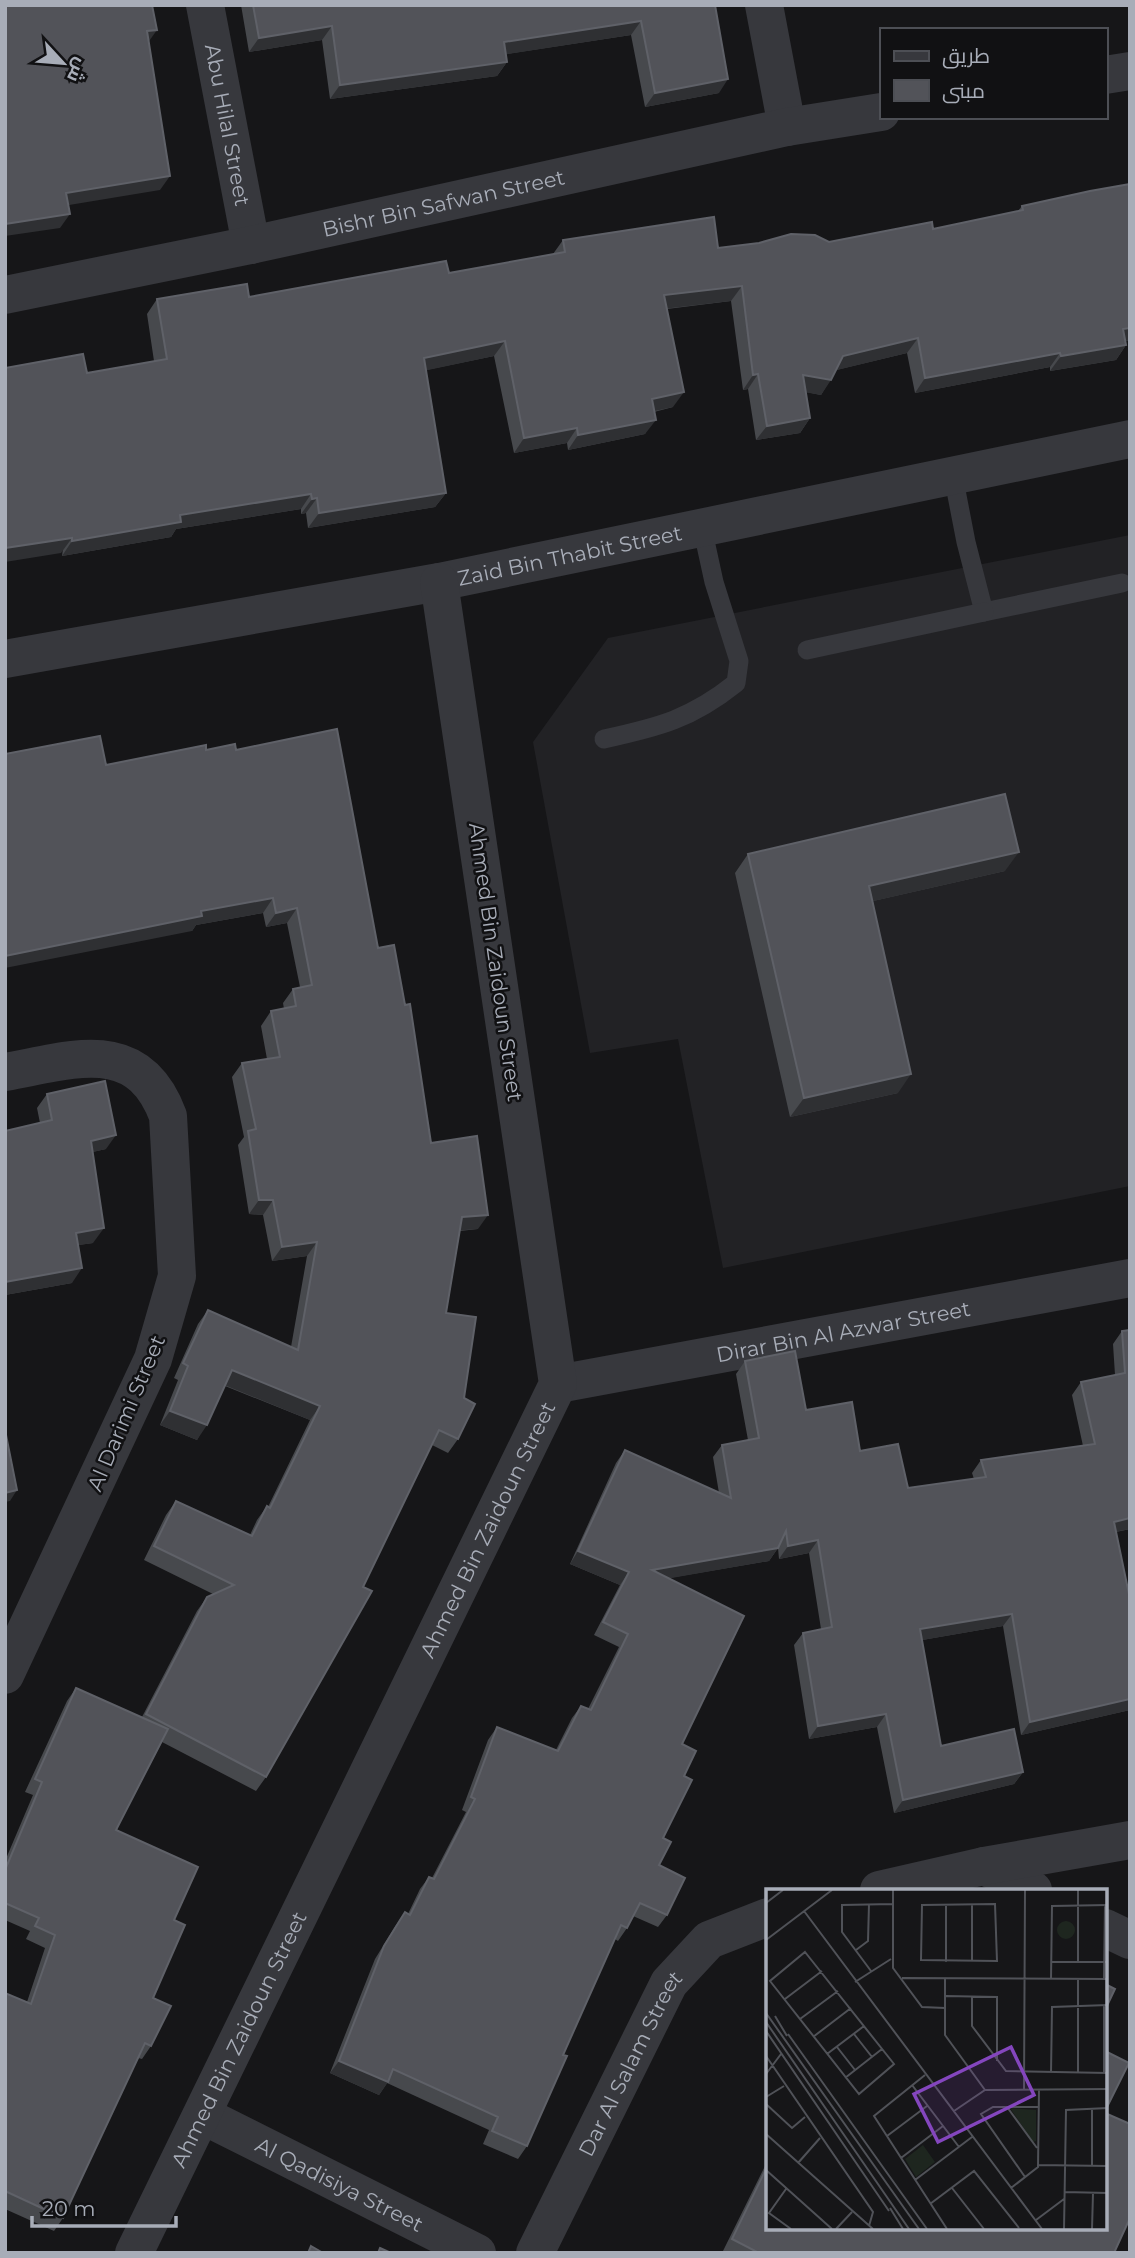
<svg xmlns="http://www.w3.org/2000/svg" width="1135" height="2258" viewBox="0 0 1135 2258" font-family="Montserrat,Cairo,sans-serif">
  <rect width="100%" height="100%" fill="#161618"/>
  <polygon fill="#222225" points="1130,535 1130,1186 723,1268 678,1039 590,1053 533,742 608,638"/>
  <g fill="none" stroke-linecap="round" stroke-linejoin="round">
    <g stroke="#37383d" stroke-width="19">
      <polyline points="953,475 966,542 984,612 1122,583"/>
      <polyline points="807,650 984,612"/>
      <path d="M604,739C659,727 691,719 736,683L739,661L714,582L702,527"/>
    </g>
    <g stroke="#37383d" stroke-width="38">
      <path id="s1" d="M205,5L251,245"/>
      <polyline points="764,5 787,127"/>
      <polyline points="1105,75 1130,71"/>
      <path id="s2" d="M5,295L251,245L787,127L881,112"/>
      <path id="s3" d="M5,659L439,582L1130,439"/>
      <path d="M5,1072C73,1060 138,1035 168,1116L177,1276L153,1359L5,1675"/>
      <path id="s4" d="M558,1384L1130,1278"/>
      <polyline points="984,1866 1033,1890"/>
      <polyline points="879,1890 984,1866 1130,1840"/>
      <polyline points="1105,1928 1130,1940"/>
      <path id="s5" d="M202,2115L477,2253"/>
      <path id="s6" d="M134,2253L558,1384L439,582"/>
      <path id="s7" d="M535,2253L669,1983L709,1940L768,1917"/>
    </g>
  </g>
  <g fill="#47494d">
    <polygon points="241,5 715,5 719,93 645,107 631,35 506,54 507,62 497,76 330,99 322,40 249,52"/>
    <polygon points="1130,184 1130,340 1125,341 1126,345 1116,360 1050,371 1050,367 915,393 907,353 836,370 821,395 806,392 810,418 800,433 756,440 748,389 743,390 731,301 667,309 673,407 654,412 645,434 568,450 567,443 514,453 494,356 426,370 446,493 435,507 308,528 306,513 301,514 301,509 176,529 171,537 62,556 87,373 154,361 147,314 157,299 249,297 449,273 553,254 563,240 718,248 829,242 933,229 1018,211 1022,206"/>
    <polygon points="206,750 236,750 378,948 431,1143 478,1229 460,1231 446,1313 458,1439 448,1453 432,1445 266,1777 256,1791 162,1742 116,1830 174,1920 153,1998 151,2046 142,2059 138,2058 63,2218 54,2231 5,2209 5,1993 27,2002 45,1948 26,1939 30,1931 5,1920 5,1861 33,1795 25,1792 67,1701 76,1688 142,1717 197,1611 207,1597 213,1594 144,1560 166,1515 176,1501 250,1535 257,1520 267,1506 268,1507 310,1420 225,1386 197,1440 160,1425 178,1380 174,1378 198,1324 208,1310 291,1347 307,1256 272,1261 263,1215 249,1214 238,1145 244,1137 232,1077 242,1063 267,1059 261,1026 271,1011 284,1009 283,1003 293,989 300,987 287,923 266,927 263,913 196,925 192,931 106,765"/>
    <polygon points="748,854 1005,871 873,901 898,1093 790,1117 735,873"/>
    <polygon points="47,1094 106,1149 92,1152 93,1243 78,1245 72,1283 5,1295 5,1131 40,1123 37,1108"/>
    <polygon points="1130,1330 1130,1529 1116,1532 1130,1599 1130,1710 1021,1735 1003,1626 922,1640 941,1746 1023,1772 1014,1784 894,1813 877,1727 809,1739 794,1645 803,1633 821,1629 809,1553 779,1559 778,1548 769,1561 669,1578 684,1776 663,1838 659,1865 667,1915 658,1927 633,1916 627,1928 618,1941 615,1939 563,2055 527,2146 518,2159 483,2144 489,2130 387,2083 379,2095 330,2073 375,1959 396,1925 405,1912 408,1914 420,1889 429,1877 432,1878 466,1812 462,1810 488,1740 497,1727 556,1750 572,1718 581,1706 588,1709 619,1647 594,1635 620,1585 570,1564 616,1463 625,1450 719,1493 713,1457 722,1445 748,1440 736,1374 745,1361 908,1488 974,1479 972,1473 981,1460 1083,1446 1072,1395 1081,1382 1115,1375 1113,1344 1122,1331"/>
    <polygon points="767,2162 767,2228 1114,2253 722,2253"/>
  </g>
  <g fill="#2f3033">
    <polygon points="641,21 631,35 495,56 504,42"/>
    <polygon points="332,26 322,40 249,52 259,38"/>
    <polygon points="157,30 147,44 147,31"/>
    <polygon points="507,62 497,76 330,99 340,85"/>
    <polygon points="728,79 719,93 645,107 655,93"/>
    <polygon points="170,176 160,190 57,207 66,193"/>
    <polygon points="70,214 60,228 5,236 5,224"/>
    <polygon points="742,286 731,301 654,310 664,295"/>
    <polygon points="1130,328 1130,340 1113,344 1123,329"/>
    <polygon points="918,338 907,353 833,371 843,356"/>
    <polygon points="505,341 494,356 414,373 424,358"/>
    <polygon points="1126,345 1116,360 1050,371 1061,356"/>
    <polygon points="1060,353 1050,367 915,393 925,378"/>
    <polygon points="758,374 748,389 743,390 753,375"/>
    <polygon points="803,375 831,380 821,395 793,390"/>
    <polygon points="684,392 673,407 641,414 652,399"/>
    <polygon points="810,418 800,433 756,440 767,426"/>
    <polygon points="656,420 645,434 568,450 578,435"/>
    <polygon points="577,428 567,443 514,453 524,438"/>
    <polygon points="446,493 435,507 308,528 319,513"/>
    <polygon points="311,494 301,509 176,529 171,537 62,556 72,541 180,515"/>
    <polygon points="317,498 306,513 301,514 312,499"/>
    <polygon points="72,538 61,553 5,562 5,548"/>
    <polygon points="1019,852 1005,871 856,905 869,886"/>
    <polygon points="273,898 263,913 196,925 192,931 5,968 5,956 201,911"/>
    <polygon points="297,908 287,923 266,927 276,913"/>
    <polygon points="911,1074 898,1093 790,1117 804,1098"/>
    <polygon points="116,1135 106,1149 80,1155 91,1141"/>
    <polygon points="259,1200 273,1200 263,1215 249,1214"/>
    <polygon points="488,1215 478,1229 452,1231 462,1217"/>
    <polygon points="104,1228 93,1243 66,1247 76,1233"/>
    <polygon points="317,1242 307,1256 272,1261 282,1247"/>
    <polygon points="82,1268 72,1283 5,1295 5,1282"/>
    <polygon points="232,1370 320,1406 310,1420 222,1384"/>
    <polygon points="170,1411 207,1425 197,1440 160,1425"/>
    <polygon points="17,1490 10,1501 5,1502 5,1493"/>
    <polygon points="1130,1518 1130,1529 1105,1534 1114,1522"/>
    <polygon points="818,1540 809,1553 779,1559 788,1546"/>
    <polygon points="778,1548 769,1561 643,1583 652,1570"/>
    <polygon points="578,1551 629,1572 620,1585 570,1564"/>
    <polygon points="1012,1614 1003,1626 911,1642 920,1629"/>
    <polygon points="1130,1699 1130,1710 1021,1735 1030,1722"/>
    <polygon points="886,1714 877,1727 809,1739 818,1726"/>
    <polygon points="1023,1772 1014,1784 894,1813 903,1800"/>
    <polygon points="339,2061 388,2082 379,2095 330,2073"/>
  </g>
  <g fill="#525359" stroke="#5f6168" stroke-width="2">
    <polygon points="5,5 152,5 157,30 147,31 170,176 66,193 70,214 5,224"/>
    <polygon points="253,5 715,5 728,79 655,93 641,21 504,42 507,62 340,85 332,26 259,38"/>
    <polygon points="1130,184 1130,328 1123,329 1126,345 1061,356 1060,353 925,378 918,338 843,356 831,380 803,375 810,418 767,426 758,374 753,375 742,286 664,295 684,392 652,399 656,420 578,435 577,428 524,438 505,341 424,358 446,493 319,513 317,498 312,499 311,494 180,515 181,522 72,541 72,538 5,548 5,368 83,354 87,373 167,359 157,299 247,284 249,297 446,261 449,273 565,252 563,240 714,217 718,248 759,243 791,234 815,235 829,242 932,222 933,229 1023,210 1022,206 1090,191"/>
    <polygon points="337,729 378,948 394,945 405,1005 410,1004 431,1143 477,1136 488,1215 462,1217 446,1313 476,1317 464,1398 475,1404 458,1439 439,1430 363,1587 372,1591 266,1777 146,1714 207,1597 234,1585 154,1546 176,1501 252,1536 267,1506 270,1508 320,1406 232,1370 207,1425 170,1411 188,1366 183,1363 208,1310 298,1350 317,1242 282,1247 273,1200 259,1200 248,1131 256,1129 242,1063 280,1057 271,1011 296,1006 293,989 312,985 297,908 276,913 273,898 201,911 202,916 5,956 5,754 100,736 106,765 206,745 206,750 235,744 236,750"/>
    <polygon points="1005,794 1019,852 869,886 911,1074 804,1098 748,854"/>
    <polygon points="105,1081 116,1135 91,1141 104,1228 76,1233 82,1268 5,1282 5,1131 52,1120 47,1094"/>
    <polygon points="1130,1330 1130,1518 1114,1522 1130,1599 1130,1699 1030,1722 1012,1614 920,1629 941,1746 1014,1729 1023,1772 903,1800 886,1714 818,1726 803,1633 832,1627 818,1540 788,1546 786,1531 778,1548 652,1570 744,1616 682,1744 696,1751 684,1776 692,1780 663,1838 671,1842 659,1865 685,1878 667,1915 640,1903 627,1928 621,1925 563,2055 567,2056 527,2146 492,2131 498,2117 393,2069 388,2082 339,2061 384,1946 405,1912 410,1915 429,1877 434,1879 475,1799 471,1797 497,1727 558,1751 581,1706 591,1710 628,1634 603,1622 629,1572 578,1551 625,1450 731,1498 722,1445 759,1438 745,1361 795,1351 806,1410 852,1402 860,1451 898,1444 908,1488 986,1477 981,1460 1095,1444 1081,1382 1125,1373 1122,1331"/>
    <polygon points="5,1430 17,1490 5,1493"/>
    <polygon points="76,1688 168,1729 116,1830 198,1867 174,1920 185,1925 153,1998 171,2006 151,2046 145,2043 63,2218 5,2191 5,1993 31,2004 55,1935 35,1926 39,1918 5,1903 5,1870 42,1782 35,1779"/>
    <polygon points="1105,1984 1115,1989 1105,2010"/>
    <polygon points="1105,2051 1129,2063 1105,2111"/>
    <polygon points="1105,2113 1130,2124 1130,2218 1114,2253 759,2253 732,2239 767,2167 767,2228 1105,2228"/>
    <polygon points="311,2246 323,2253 308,2253"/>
    <polygon points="380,2248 391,2253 378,2253"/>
  </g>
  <g text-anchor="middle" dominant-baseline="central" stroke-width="5" stroke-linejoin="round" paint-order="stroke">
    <g font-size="21" fill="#a8adb8" stroke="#111113">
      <text stroke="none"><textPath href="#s1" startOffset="122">Abu Hilal Street</textPath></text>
      <text stroke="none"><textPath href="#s2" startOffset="448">Bishr Bin Safwan Street</textPath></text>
      <text stroke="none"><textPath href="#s3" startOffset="574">Zaid Bin Thabit Street</textPath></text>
      <text transform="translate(496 962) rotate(82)">Ahmed Bin Zaidoun Street</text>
      <text stroke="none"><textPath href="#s4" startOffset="290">Dirar Bin Al Azwar Street</textPath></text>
      <text transform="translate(126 1413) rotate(-67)">Al Darimi Street</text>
      <text stroke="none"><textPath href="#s6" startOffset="805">Ahmed Bin Zaidoun Street</textPath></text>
      <text stroke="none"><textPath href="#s6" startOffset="238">Ahmed Bin Zaidoun Street</textPath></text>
      <text stroke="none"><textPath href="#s7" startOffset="212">Dar Al Salam Street</textPath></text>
      <text stroke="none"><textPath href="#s5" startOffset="154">Al Qadisiya Street</textPath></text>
    </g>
  </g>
  <g transform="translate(766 1889)">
    <rect width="341" height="341" fill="#161618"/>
    <path d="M291 41a9 9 0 1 1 18 0a9 9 0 1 1-18 0ZM244,219L270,221V252L267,253ZM157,256L169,273L150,288L139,270Z" fill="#1e261f"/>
    <path fill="none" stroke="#505258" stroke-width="2" d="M127,1V79L156,118L179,119M0,14L17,1M180,15V73M229,15L231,72L155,71L156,16ZM38,22L276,340M0,51L66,1M90,61L102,52L103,15M39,63L128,175L93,205L4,92ZM206,73V15M285,73H342M312,73V1M105,82L76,43V16L127,15M136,89L342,90M179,90V146L219,201M285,90L286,17L342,16M312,90V184M338,90L339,16M89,93L125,70M180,107L231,108V172M206,107V137L240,182L342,184M19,110L56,82M338,116V184M0,124L153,340M9,127L21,147M34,130L72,102M0,133L143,340M0,142L123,322M22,145L161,340M88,145L106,168M47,148L85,119M71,158L89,181M61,165L98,137M0,167L107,323L103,337M285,184L286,118L342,116M0,185L15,165M159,186L108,227L181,340M79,189L116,160M146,196L193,258M258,201L259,1M0,208L18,197M0,215L26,239L39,228M241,218L271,259M326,219V276M188,222L219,201L342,200M0,245L107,340M121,247L161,217M135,269L177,237M32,274L54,249M272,276L342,277M0,281L66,340M259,288L215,225L227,218H273M149,291L206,248M186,299L218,340M245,299L272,278L273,201M20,300L3,324L25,340M298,303L342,304M164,315L208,282L253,339M124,319L137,340M270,331L298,310M70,340L86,323M298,340L300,221L342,219M326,340L327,304"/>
    <path fill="#8446be" fill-opacity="0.15" stroke="#8446be" stroke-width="3.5" d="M245,158L268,206L172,253L148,205Z"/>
    <rect width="341" height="341" fill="none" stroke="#a8adb8" stroke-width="3.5"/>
  </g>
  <rect width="1135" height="2258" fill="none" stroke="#a8adb8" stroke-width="14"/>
  <rect x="880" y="28" width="228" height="91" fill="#111113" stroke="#4d4f55" stroke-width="2"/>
  <rect x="894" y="51" width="35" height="10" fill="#37383d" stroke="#4d4f55" stroke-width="2"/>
  <text x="942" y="63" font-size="21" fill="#a8adb8">طريق</text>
  <rect x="894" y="80" width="35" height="21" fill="#525359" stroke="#4d4f55" stroke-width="2"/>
  <text x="942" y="98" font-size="21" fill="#a8adb8">مبنى</text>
  <g transform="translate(63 63) rotate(116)" stroke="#111113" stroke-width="5" paint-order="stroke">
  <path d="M0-5L12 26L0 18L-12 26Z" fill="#a8adb8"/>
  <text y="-10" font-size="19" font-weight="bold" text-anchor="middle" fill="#a8adb8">ش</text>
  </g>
  <path d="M32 2216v10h144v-10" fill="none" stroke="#a8adb8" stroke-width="3.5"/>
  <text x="42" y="2216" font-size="21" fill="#a8adb8" stroke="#111113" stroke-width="5" paint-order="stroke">20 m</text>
</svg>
